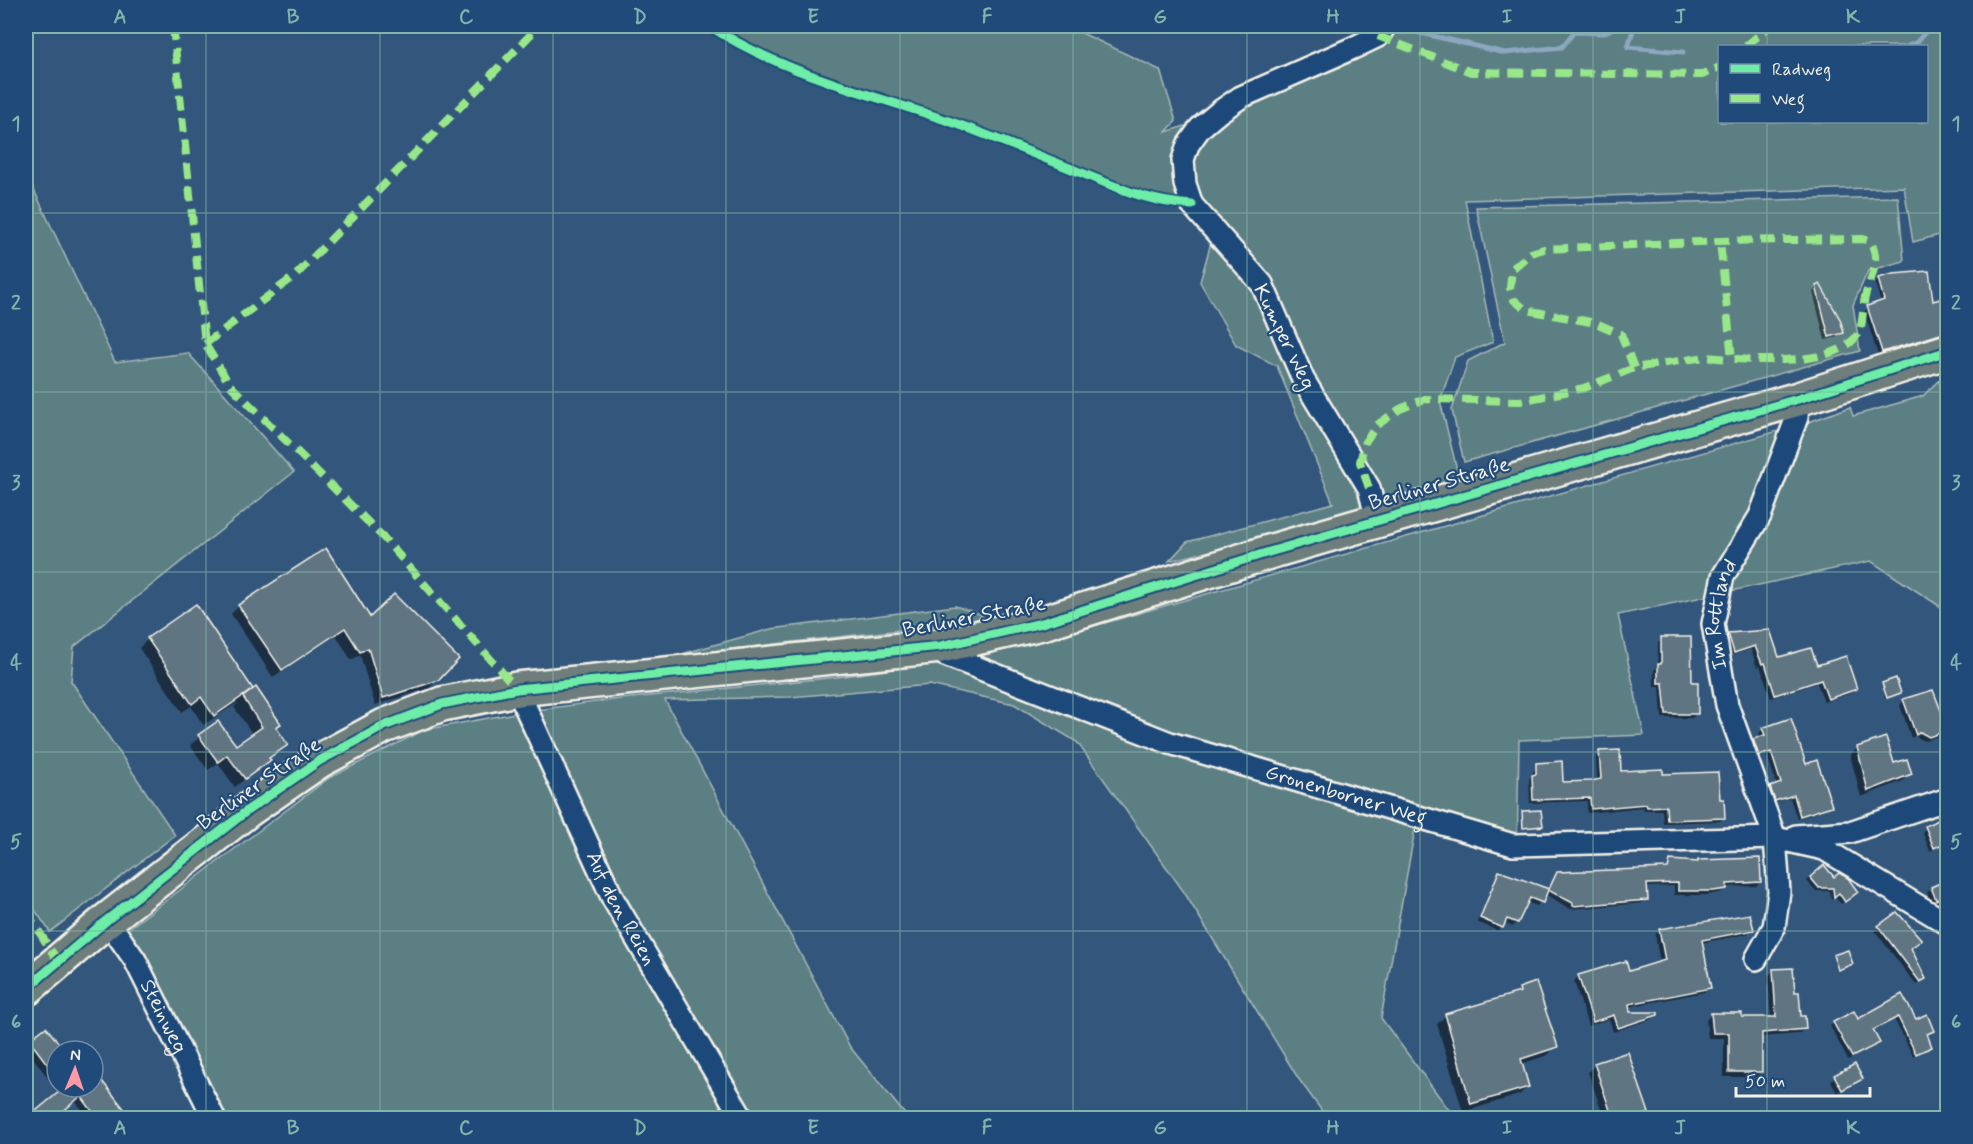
<svg xmlns="http://www.w3.org/2000/svg" width="1973" height="1144" viewBox="0 0 1973 1144" font-family="Mynerve,sans-serif">
  <rect width="100%" height="100%" fill="#33577c"/>
  <filter id="ink" filterUnits="userSpaceOnUse"><feTurbulence type="fractalNoise" baseFrequency=".0167" numOctaves="2"/><feDisplacementMap in="SourceGraphic" scale="12" xChannelSelector="R" yChannelSelector="G"/><feConvolveMatrix kernelMatrix="1 2 1 2 8 2 1 2 1" color-interpolation-filters="sRGB"/></filter>
  <g filter="url(#ink)">
    <g fill="#5b7f84" stroke="#a8b8b6" stroke-width="1.5" fill-rule="evenodd">
      <path d="M710,26H1067L1160,70L1176,121L1166,132L1236,110L1373,46L1374,26H1947V233L1913,242L1904,187L1465,200L1493,342L1455,357L1440,401L1462,490L1169,561L1187,542L1333,503L1277,366L1236,345L1200,282L1217,221L826,80ZM1720,46H1926V122H1720Z"/>
      <polygon points="26,173 115,362 188,353 294,472 74,647 71,681 175,835 50,932 26,897"/>
      <polygon points="1898,197 1904,261 1868,271 1853,305 1860,351 1464,462 1452,410 1468,361 1505,342 1476,207"/>
      <polygon points="1939,380 1943,403 1947,402 1947,611 1871,561 1618,615 1644,735 1519,740 1517,856 1415,829 1381,1018 1455,1118 1327,1118 1298,1078 1184,892 1077,742 1014,704 930,685 790,697 665,700 850,1047 908,1118 220,1118 128,929 329,778 424,730 515,713 602,701 837,677 951,661 1023,691 1020,697 1035,678 1030,683 972,658 1038,642 1806,423 1850,407 1853,416 1923,396"/>
      <polygon points="955,606 983,615 972,622 678,655 771,629"/>
    </g>
    <g fill="#0007">
      <polygon points="1879,280 1932,303 1948,299 1948,334 1878,355 1864,311 1881,303 1875,283"/>
      <polygon points="1817,287 1842,332 1838,337 1825,340 1813,292"/>
      <polygon points="326,550 370,620 438,679 429,688 375,705 360,655 351,660 336,635 273,677 231,614 239,606"/>
      <polygon points="1769,631 1778,659 1816,667 1855,689 1851,693 1824,702 1817,683 1771,698 1760,666 1757,667 1751,649 1730,656 1724,639 1728,635"/>
      <polygon points="148,639 251,689 247,694 286,745 235,787 218,763 208,770 190,745 217,723 236,748 253,735 234,707 239,702 203,725 191,706 182,712 139,648"/>
      <polygon points="1662,639 1690,684 1696,714 1692,718 1662,718 1660,686 1654,686 1654,670 1658,666 1658,643"/>
      <polygon points="1883,684 1900,693 1885,699"/>
      <polygon points="1932,692 1947,730 1942,735 1924,741 1915,736 1911,738 1900,705 1904,700"/>
      <polygon points="1763,729 1805,766 1830,805 1826,809 1797,819 1790,798 1771,804 1767,792 1777,786 1767,755 1755,759 1750,744 1761,738 1759,733"/>
      <polygon points="1858,748 1893,765 1910,774 1903,781 1861,797 1850,755"/>
      <polygon points="1600,753 1620,772 1662,776 1718,800 1724,817 1720,821 1663,823 1662,810 1643,810 1643,807 1587,813 1587,801 1530,803 1529,780 1537,764 1562,784 1597,781 1596,757"/>
      <polygon points="1523,813 1541,826 1522,829"/>
      <polygon points="1948,818 1948,856 1944,858 1940,846 1930,851 1922,831"/>
      <polygon points="1671,862 1760,882 1756,886 1726,887 1722,892 1708,895 1674,895 1674,886 1646,887 1646,899 1642,903 1570,909 1545,894 1537,906 1526,902 1513,927 1504,923 1498,931 1477,922 1500,873 1548,890 1558,874 1666,869"/>
      <polygon points="1824,867 1853,896 1841,904 1835,896 1831,899 1830,891 1815,891 1807,881"/>
      <polygon points="1948,881 1948,899 1932,904 1927,892"/>
      <polygon points="1879,927 1910,948 1924,979 1920,983 1916,985 1875,931"/>
      <polygon points="1752,929 1747,934 1701,943 1709,987 1705,992 1628,1007 1628,1014 1657,1014 1652,1019 1613,1032 1609,1019 1588,1026 1574,981 1579,976 1628,973 1660,963 1655,935 1660,930"/>
      <polygon points="1834,957 1851,964 1836,970"/>
      <polygon points="1773,971 1793,993 1804,1029 1799,1034 1760,1037 1761,1072 1755,1077 1724,1077 1724,1038 1708,1038 1706,1020 1711,1014 1741,1019 1771,1019 1768,976"/>
      <polygon points="1520,989 1556,1046 1548,1055 1521,1064 1528,1087 1519,1095 1463,1112 1437,1024 1446,1015 1513,996"/>
      <polygon points="1902,996 1916,1021 1932,1031 1926,1036 1930,1046 1913,1056 1894,1019 1872,1031 1878,1043 1874,1047 1848,1060 1830,1026 1834,1023 1858,1021"/>
      <polygon points="30,1041 63,1051 57,1051 57,1087 90,1087 113,1118 89,1118 74,1100 54,1118 26,1118 26,1100 35,1112 59,1093 26,1048"/>
      <polygon points="1595,1065 1647,1113 1642,1118 1604,1118 1588,1072"/>
      <polygon points="1835,1076 1861,1079 1837,1093 1831,1081"/>
    </g>
    <g fill="none" stroke-linecap="round" stroke-linejoin="round">
      <g stroke="#8ca7bf" stroke-width="5">
        <polyline points="1632,26 1634,27 1628,47 1683,52"/>
        <polyline points="1408,30 1505,53 1562,47 1574,32 1604,33 1616,26"/>
        <polyline points="1908,46 1917,42 1930,26 1948,31"/>
      </g>
    </g>
    <g fill="#617482" stroke="#f4f1e8" stroke-width="1.5">
      <polygon points="1929,271 1933,301 1947,297 1947,332 1882,352 1867,306 1884,300 1878,278 1893,274"/>
      <polygon points="1820,284 1840,319 1844,333 1829,337 1816,286"/>
      <polygon points="326,548 370,617 394,594 459,659 439,680 383,698 368,648 360,652 345,628 282,670 238,605"/>
      <polygon points="196,604 253,689 214,716 201,697 192,704 147,638"/>
      <polygon points="1770,630 1779,657 1811,648 1817,665 1846,656 1857,689 1828,699 1821,680 1775,695 1765,663 1762,664 1755,646 1734,653 1728,633"/>
      <polygon points="1661,637 1691,637 1692,682 1698,682 1698,714 1666,714 1663,683 1658,683 1658,664 1661,664"/>
      <polygon points="1896,678 1901,693 1887,698 1882,683"/>
      <polygon points="256,687 281,724 276,727 288,745 269,758 271,760 245,779 227,755 218,762 198,735 218,721 236,745 262,727 243,697"/>
      <polygon points="1933,690 1945,721 1940,733 1929,737 1920,732 1916,735 1903,699"/>
      <polygon points="1791,718 1806,764 1817,760 1832,806 1800,816 1794,795 1775,801 1770,787 1781,783 1771,752 1759,756 1753,739 1765,735 1762,728"/>
      <polygon points="1886,737 1894,763 1907,759 1912,774 1868,791 1857,747"/>
      <polygon points="1620,750 1621,771 1663,769 1663,774 1718,772 1720,799 1724,799 1725,818 1667,820 1666,806 1647,807 1646,804 1591,809 1590,798 1533,800 1532,775 1536,774 1536,763 1562,761 1563,782 1591,781 1601,779 1599,751"/>
      <polygon points="1541,810 1543,826 1523,828 1522,811"/>
      <polygon points="1947,816 1947,842 1934,848 1925,826"/>
      <polygon points="1760,858 1761,882 1727,884 1727,889 1713,891 1678,891 1678,883 1647,884 1648,900 1573,906 1573,903 1548,890 1543,903 1530,898 1518,923 1507,919 1503,928 1480,918 1499,871 1549,889 1557,872 1668,868 1670,860 1698,862 1698,860"/>
      <polygon points="1824,865 1834,877 1839,873 1848,878 1858,892 1845,902 1839,893 1834,897 1833,888 1819,888 1810,877"/>
      <polygon points="1947,880 1947,895 1936,900 1931,887"/>
      <polygon points="1897,912 1922,940 1911,948 1926,979 1920,982 1878,926"/>
      <polygon points="1750,914 1754,930 1702,940 1711,988 1629,1004 1630,1012 1658,1012 1658,1015 1618,1028 1614,1015 1593,1022 1578,975 1626,961 1629,971 1665,960 1659,929"/>
      <polygon points="1848,950 1853,964 1838,970 1833,955"/>
      <polygon points="1793,968 1795,992 1799,992 1801,1016 1805,1016 1806,1029 1762,1033 1762,1072 1729,1072 1729,1033 1713,1033 1711,1013 1742,1013 1742,1017 1776,1017 1773,969"/>
      <polygon points="1536,982 1558,1047 1521,1059 1529,1087 1471,1104 1445,1014 1520,992 1519,988"/>
      <polygon points="1902,994 1916,1019 1927,1014 1934,1031 1927,1034 1932,1047 1916,1054 1898,1017 1873,1030 1880,1043 1852,1057 1833,1022 1854,1011 1858,1019"/>
      <polygon points="46,1027 65,1051 57,1051 57,1077 29,1040"/>
      <polygon points="1628,1052 1649,1113 1634,1119 1613,1119 1594,1063"/>
      <polygon points="1855,1064 1863,1079 1842,1090 1834,1075"/>
      <polygon points="102,1081 125,1110 114,1119 98,1119 81,1096 54,1119 26,1119 65,1087 95,1087"/>
    </g>
    <g fill="none" stroke-linecap="round" stroke-linejoin="round">
      <g stroke="#f4f1e8" stroke-width="26">
        <g id="minor">
          <polyline points="1377,520 1369,488 1303,379 1262,284 1192,205 1185,184 1183,160 1188,145 1200,128 1219,112 1241,97 1353,48 1378,36 1385,26"/>
          <path id="s1" d="M941,646L945,655L1170,743L1513,845L1775,838L1824,849L1948,924"/>
          <path id="s2" d="M517,689L613,899L742,1118"/>
          <polyline points="1796,836 1850,832 1948,799"/>
          <path id="s3" d="M107,920L135,960L214,1118"/>
          <path id="s4" d="M1756,959L1774,927L1779,892L1775,838L1727,705L1713,624L1723,576L1760,516L1797,417L1798,399"/>
        </g>
      </g>
      <g stroke="#f4f1e8" stroke-width="38">
        <polyline id="primary" points="26,989 107,920 248,810 319,761 384,726 442,704 517,689 941,646 1042,623 1269,552 1798,399 1948,351"/>
      </g>
      <use href="#minor" stroke="#1f4a7a" stroke-width="21"/>
      <use href="#primary" stroke="#6d7e7c" stroke-width="33"/>
      <g stroke="#98e88a" stroke-width="8" stroke-dasharray="15 8" stroke-linecap="butt">
        <polyline points="173,26 205,344 230,385 382,536 517,689"/>
        <polyline points="1378,36 1471,72 1702,75 1720,67"/>
        <polyline points="1746,46 1770,26"/>
        <polyline points="205,344 296,275 539,26"/>
        <path d="M1634,368L1621,334L1596,323L1526,310L1514,300L1510,288L1512,269L1531,253L1544,249L1720,241L1863,239L1870,241C1881,259 1872,275 1866,293C1862,305 1864,324 1858,334C1838,366 1766,360 1732,359L1720,241"/>
        <polyline points="1369,488 1360,462 1365,442 1377,425 1400,409 1425,399 1520,401 1584,388 1634,368 1705,357 1732,359"/>
        <polyline points="26,911 57,960"/>
      </g>
      <g stroke="#1f4a7a" stroke-width="13">
        <g id="cycleway">
          <path d="M710,26C785,76 884,97 968,128C1005,142 1042,157 1079,172C1116,187 1151,203 1192,205"/>
          <polyline points="26,989 107,920 248,810 319,761 384,726 442,704 517,689 941,646 1042,623 1269,552 1798,399 1948,351"/>
        </g>
      </g>
      <use href="#cycleway" stroke="#6deda7" stroke-width="9"/>
    </g>
  </g>
  <path fill="none" stroke="#82b4ab" stroke-width="1.5" stroke-opacity="0.55" d="M206,26V1118M380,26V1118M553,26V1118M726,26V1118M900,26V1118M1073,26V1118M1247,26V1118M1420,26V1118M1593,26V1118M1767,26V46M1767,122V1118M26,213H1948M26,392H1948M26,572H1948M26,752H1948M26,931H1948"/>
  <g text-anchor="middle" dominant-baseline="central" stroke-width="4.5" stroke-linejoin="round" paint-order="stroke">
    <g font-size="21" fill="#f4f1e8" stroke="#1f4a7a">
      <text transform="translate(1284 337) rotate(64)">Kumper Weg</text>
      <text transform="translate(1439 484) rotate(-16)">Berliner Straße</text>
      <text stroke="none"><textPath href="#s4" startOffset="360">Im Rottland</textPath></text>
      <text transform="translate(974 617) rotate(-11)">Berliner Straße</text>
      <text transform="translate(259 784) rotate(-35)">Berliner Straße</text>
      <text stroke="none"><textPath href="#s1" startOffset="435">Gronenborner Weg</textPath></text>
      <text stroke="none"><textPath href="#s2" startOffset="243">Auf den Reien</textPath></text>
      <text stroke="none"><textPath href="#s3" startOffset="112">Steinweg</textPath></text>
    </g>
  </g>
  <rect width="1973" height="1144" fill="none" stroke="#1f4a7a" stroke-width="66"/>
  <rect x="1718" y="45" width="210" height="78" fill="#1f4a7a" stroke="#748da6" stroke-width="1.5"/>
  <rect x="1730" y="64" width="30" height="9" fill="#6deda7" stroke="#748da6" stroke-width="1.5"/>
  <text x="1772" y="75" font-size="18" fill="#f4f1e8">Radweg</text>
  <rect x="1730" y="94" width="30" height="9" fill="#98e88a" stroke="#748da6" stroke-width="1.5"/>
  <text x="1772" y="105" font-size="18" fill="#f4f1e8">Weg</text>
  <g transform="translate(75 1069) rotate(2)"><circle r="28" fill="#1f4a7a" stroke="#748da6" stroke-width="1.5"/>
  <path d="M0-4.5L10 22L0 15L-10 22Z" fill="#ff9aa2"/>
  <text y="-9" font-size="16" font-weight="bold" text-anchor="middle" fill="#f4f1e8">N</text>
  </g>
  <path d="M1736 1087v9h134v-9" fill="none" stroke="#f4f1e8" stroke-width="3"/>
  <text x="1745" y="1087" font-size="18" fill="#f4f1e8" stroke="#1f4a7a" stroke-width="4.5" paint-order="stroke">50 m</text>
  <rect x="33" y="33" width="1907" height="1078" fill="none" stroke="#82b4ab" stroke-width="2"/>
  <g font-size="20" text-anchor="middle" font-weight="bold" fill="#82b4ab">
    <text x="120" y="23">A</text>
    <text x="293" y="23">B</text>
    <text x="466" y="23">C</text>
    <text x="640" y="23">D</text>
    <text x="813" y="23">E</text>
    <text x="987" y="23">F</text>
    <text x="1160" y="23">G</text>
    <text x="1333" y="23">H</text>
    <text x="1507" y="23">I</text>
    <text x="1680" y="23">J</text>
    <text x="1853" y="23">K</text>
    <text x="16" y="130">1</text>
    <text x="1956" y="130">1</text>
    <text x="16" y="309">2</text>
    <text x="1956" y="309">2</text>
    <text x="16" y="489">3</text>
    <text x="1956" y="489">3</text>
    <text x="16" y="669">4</text>
    <text x="1956" y="669">4</text>
    <text x="16" y="848">5</text>
    <text x="1956" y="848">5</text>
    <text x="16" y="1028">6</text>
    <text x="1956" y="1028">6</text>
    <text x="120" y="1134">A</text>
    <text x="293" y="1134">B</text>
    <text x="466" y="1134">C</text>
    <text x="640" y="1134">D</text>
    <text x="813" y="1134">E</text>
    <text x="987" y="1134">F</text>
    <text x="1160" y="1134">G</text>
    <text x="1333" y="1134">H</text>
    <text x="1507" y="1134">I</text>
    <text x="1680" y="1134">J</text>
    <text x="1853" y="1134">K</text>
  </g>
</svg>
